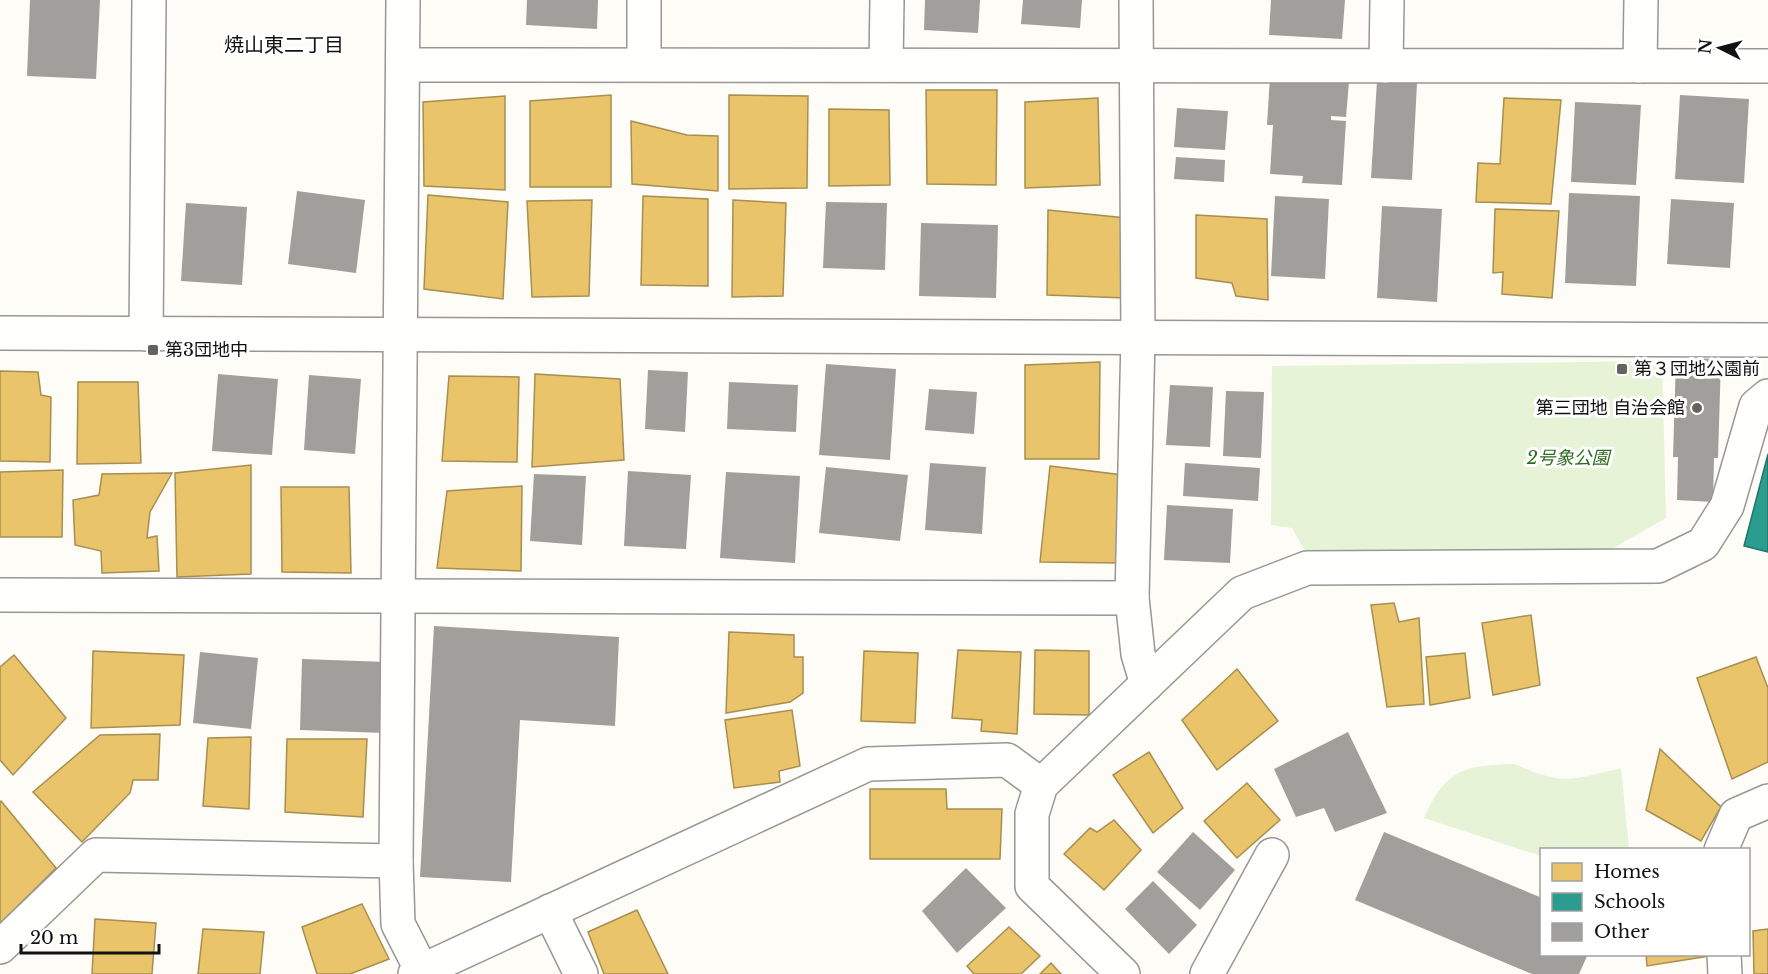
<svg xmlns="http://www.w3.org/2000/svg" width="1768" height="974" viewBox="0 0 1768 974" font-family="'Libre Baskerville','Noto Sans JP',serif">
  <rect width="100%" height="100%" fill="#fdfcf7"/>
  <g fill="#e7f3d7">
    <polygon points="1662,361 1666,518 1603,554 1305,551 1292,528 1271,525 1272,366"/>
    <path d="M1515,764C1564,786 1571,780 1621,768L1629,849L1542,850L1541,856L1424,818C1446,770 1463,765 1515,764Z"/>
  </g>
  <g fill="#e9c46a" stroke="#a88e4f" stroke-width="1.5">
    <polygon points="926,90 997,90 996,185 927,184"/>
    <polygon points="611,95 611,187 530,187 530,101"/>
    <polygon points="729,95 808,96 807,188 729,189"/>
    <polygon points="505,96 505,190 424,186 423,102"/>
    <polygon points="1098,98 1100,185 1025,188 1025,102"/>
    <polygon points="1504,98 1561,100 1551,204 1476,202 1478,163 1500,164"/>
    <polygon points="829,109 889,110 890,185 829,186"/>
    <polygon points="631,121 687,135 718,136 718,191 632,184"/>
    <polygon points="428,195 508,202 503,299 424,289"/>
    <polygon points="643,196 708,199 708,286 641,285"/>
    <polygon points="592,200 589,296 532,297 527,201"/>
    <polygon points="733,200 786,203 783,296 732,297"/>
    <polygon points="1495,209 1559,211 1552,298 1502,294 1503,272 1493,273"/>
    <polygon points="1048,210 1126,218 1125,298 1047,295"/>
    <polygon points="1196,215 1267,219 1268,300 1236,296 1232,283 1196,278"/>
    <polygon points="1100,362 1099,459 1025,459 1025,365"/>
    <polygon points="0,371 38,372 41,395 51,397 50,462 0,461"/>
    <polygon points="535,374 620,379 624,460 532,467"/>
    <polygon points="449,376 519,377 517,462 442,461"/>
    <polygon points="78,382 138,382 141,463 77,464"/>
    <polygon points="251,465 251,574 177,577 175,473"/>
    <polygon points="1050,466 1123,475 1121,563 1040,562"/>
    <polygon points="63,470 62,537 0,537 0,472"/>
    <polygon points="172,473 150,512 147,538 157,536 159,571 102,573 101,551 75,545 73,500 99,495 102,474"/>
    <polygon points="522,486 521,571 437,568 447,491"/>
    <polygon points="281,487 349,487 351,573 282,572"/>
    <polygon points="1394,603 1399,622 1419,618 1424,704 1387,707 1371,605"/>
    <polygon points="1531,615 1540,685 1493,695 1482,623"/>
    <polygon points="729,632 794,635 794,657 803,657 803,693 790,702 726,713"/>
    <polygon points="958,650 1021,652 1017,734 981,731 982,720 952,718"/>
    <polygon points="1035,650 1089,651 1089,715 1034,714"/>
    <polygon points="93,651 184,655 180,725 91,728"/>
    <polygon points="864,651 918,653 915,723 861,721"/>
    <polygon points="1465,653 1470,698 1430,705 1426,657"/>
    <polygon points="14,655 66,718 13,775 0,760 0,667"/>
    <polygon points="1756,657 1768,688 1768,762 1732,779 1697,678"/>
    <polygon points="1237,669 1278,721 1217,770 1182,720"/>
    <polygon points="792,710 800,766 779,771 780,782 734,788 725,720"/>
    <polygon points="160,734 158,780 133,780 130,793 82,842 33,792 100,735"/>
    <polygon points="251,737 249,809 203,806 208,738"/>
    <polygon points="287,739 367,739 363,817 285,812"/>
    <polygon points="1660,749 1721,807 1701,841 1646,810"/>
    <polygon points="1149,752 1183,808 1153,833 1113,775"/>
    <polygon points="1247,783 1280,820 1237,858 1204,821"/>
    <polygon points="870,789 946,789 947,809 1002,809 1000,859 870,859"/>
    <polygon points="1,801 56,868 0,924 0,802"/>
    <polygon points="1114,820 1141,850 1104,890 1064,854 1090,828 1097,832"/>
    <polygon points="362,904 389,959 350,974 317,974 302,927"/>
    <polygon points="637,910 668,974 604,974 588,932"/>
    <polygon points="95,919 156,923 152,974 92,974"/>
    <polygon points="1009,927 1040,956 1021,974 974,974 967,966"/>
    <polygon points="203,929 264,932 260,974 198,974"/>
    <polygon points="1768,929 1768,974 1754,974 1753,931"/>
    <polygon points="1646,954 1709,954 1709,956 1647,966"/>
    <polygon points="1051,963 1061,974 1040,974"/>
  </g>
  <polygon fill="#2a9d8f" stroke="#227369" stroke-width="1.5" points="1768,454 1768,552 1744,546"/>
  <g fill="#a19f9c">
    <polygon points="30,0 100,0 96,79 27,76"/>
    <polygon points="527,0 598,0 597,29 526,25"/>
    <polygon points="925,0 980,0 978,33 924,30"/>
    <polygon points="1023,0 1082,0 1080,28 1021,24"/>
    <polygon points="1271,0 1345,0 1342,39 1269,35"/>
    <polygon points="1270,76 1349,81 1346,117 1331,116 1331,120 1346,121 1342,185 1302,183 1303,176 1270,174 1273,125 1267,125"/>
    <polygon points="1377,81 1417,83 1412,180 1371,178"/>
    <polygon points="1680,95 1749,99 1744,183 1675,179"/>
    <polygon points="1575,102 1641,105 1636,185 1571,182"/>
    <polygon points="1177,108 1228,111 1225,150 1174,147"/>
    <polygon points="1176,157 1225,160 1224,182 1174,179"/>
    <polygon points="297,191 365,200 356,273 288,264"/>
    <polygon points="1569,193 1640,196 1636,286 1565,283"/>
    <polygon points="1275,196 1329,199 1325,279 1271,276"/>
    <polygon points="1671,199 1734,203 1730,268 1667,264"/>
    <polygon points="826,202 887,203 885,270 823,268"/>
    <polygon points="186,203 247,207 242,285 181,281"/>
    <polygon points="1382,206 1442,209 1437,302 1377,298"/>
    <polygon points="921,223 998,225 996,298 919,296"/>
    <polygon points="1676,358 1721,359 1718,458 1714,458 1713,502 1677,500 1678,457 1673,457"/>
    <polygon points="826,364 896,369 890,460 819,455"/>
    <polygon points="648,370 688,372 685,432 645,429"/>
    <polygon points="218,374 278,379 272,455 212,451"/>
    <polygon points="309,375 361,379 355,454 304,450"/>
    <polygon points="729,382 798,385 796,432 727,429"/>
    <polygon points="1170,385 1213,387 1210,447 1166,445"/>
    <polygon points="929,389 977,392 974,434 925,430"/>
    <polygon points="1226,391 1264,392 1261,458 1223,456"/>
    <polygon points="930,463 986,467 982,534 925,530"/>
    <polygon points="1185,463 1260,468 1258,501 1183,496"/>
    <polygon points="826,467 908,475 900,541 819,533"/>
    <polygon points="628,471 691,475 686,549 624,546"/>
    <polygon points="726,472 800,476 795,563 720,558"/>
    <polygon points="534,474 586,476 582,545 530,541"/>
    <polygon points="1167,505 1233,509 1230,563 1164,560"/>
    <polygon points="434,626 619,637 615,726 520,720 511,882 420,877"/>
    <polygon points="200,652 258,658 251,729 193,723"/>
    <polygon points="302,659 387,662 385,733 300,730"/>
    <polygon points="1348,732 1387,813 1335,832 1324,808 1296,817 1274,769"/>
    <polygon points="1193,832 1235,870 1200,910 1157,872"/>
    <polygon points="1384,832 1542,898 1542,954 1588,954 1579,974 1532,974 1355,900"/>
    <polygon points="966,868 1006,908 957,953 922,911"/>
    <polygon points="1153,881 1197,925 1169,954 1125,909"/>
  </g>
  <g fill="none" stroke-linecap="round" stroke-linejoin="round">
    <g stroke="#979795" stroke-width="36">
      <g id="minor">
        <polyline points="403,0 396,861 398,924 422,971"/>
        <polyline points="1136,0 1138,337 1132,598 1138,654 1147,684"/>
        <polyline points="644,64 644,0"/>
        <polyline points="403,65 1768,66"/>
        <polyline points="886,65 887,0"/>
        <polyline points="1386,66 1387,0"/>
        <polyline points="1640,66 1641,0"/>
        <polyline points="0,333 1768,340"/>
        <polyline points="146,334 149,0"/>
        <polyline points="0,595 1132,598"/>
        <polyline points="1721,850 1736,815 1768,801"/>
        <polyline points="550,911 581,974"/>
        <polyline points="0,947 96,855 396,861"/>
        <polyline points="1724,954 1725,974"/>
        <polyline points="415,974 868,764 1007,760 1041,785"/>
        <polyline points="1123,974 1032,886 1032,814 1041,785 1242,593 1307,568 1658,566 1703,544 1727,506 1756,406 1768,396"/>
        <polyline points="1207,974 1272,855"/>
      </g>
    </g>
    <use href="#minor" stroke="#fffffe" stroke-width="33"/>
  </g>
  <g fill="#646362" stroke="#fff" stroke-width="2">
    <rect x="147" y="344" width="12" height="12" rx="3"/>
    <rect x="1616" y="363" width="12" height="12" rx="3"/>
    <circle cx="1697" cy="408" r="6"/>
  </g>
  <g text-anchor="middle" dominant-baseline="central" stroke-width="6" stroke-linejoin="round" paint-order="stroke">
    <g font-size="18" fill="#111" stroke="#fff" text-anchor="start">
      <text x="165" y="350">第3団地中</text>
      <text x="1634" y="369">第３団地公園前</text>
      <text x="1685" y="408" text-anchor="end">第三団地 自治会館</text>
    </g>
    <g font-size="18" font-style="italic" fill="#2f6b1f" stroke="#fff">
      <text x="1568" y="458">2号象公園</text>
    </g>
    <g font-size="20" fill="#111" stroke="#fff">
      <text x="284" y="45">焼山東二丁目</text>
    </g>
  </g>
  <rect x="1540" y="848" width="210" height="108" fill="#ffffff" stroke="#a0a0a0" stroke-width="1.5"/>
  <rect x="1552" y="863" width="30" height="18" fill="#e9c46a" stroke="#a0a0a0" stroke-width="1.5"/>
  <text x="1594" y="878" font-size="18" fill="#111111">Homes</text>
  <rect x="1552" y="893" width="30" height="18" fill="#2a9d8f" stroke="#a0a0a0" stroke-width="1.5"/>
  <text x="1594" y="908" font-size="18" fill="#111111">Schools</text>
  <rect x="1552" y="923" width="30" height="18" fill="#a19f9c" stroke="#a0a0a0" stroke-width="1.5"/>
  <text x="1594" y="938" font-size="18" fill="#111111">Other</text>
  <g transform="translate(1720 48) rotate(276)" stroke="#ffffff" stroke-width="4.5" paint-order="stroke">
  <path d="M0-4.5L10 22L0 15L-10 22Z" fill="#111111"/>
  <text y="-9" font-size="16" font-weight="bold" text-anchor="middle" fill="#111111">N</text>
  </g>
  <path d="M21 944v9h138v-9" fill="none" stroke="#111111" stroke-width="3"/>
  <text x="30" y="944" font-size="18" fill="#111111" stroke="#ffffff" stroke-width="4.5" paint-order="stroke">20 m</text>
</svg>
